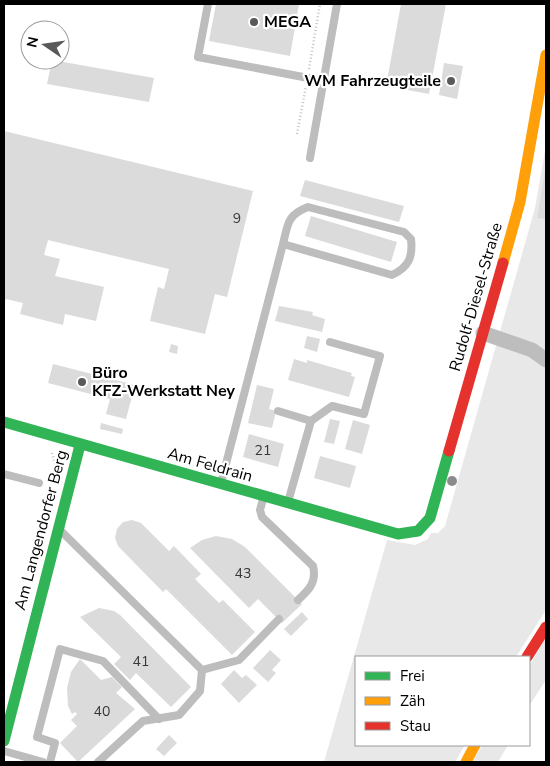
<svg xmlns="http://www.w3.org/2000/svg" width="550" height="766" viewBox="0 0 550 766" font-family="'Nunito Sans',sans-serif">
  <rect width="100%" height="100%" fill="#fff"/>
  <g fill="#e8e8e8">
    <polygon points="546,145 546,610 516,657 356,657 356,745 465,745 455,762 324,762 387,540 415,545 428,539 431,533 438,533 445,526 535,208"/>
    <polygon points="546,638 546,680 529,706 529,666"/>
    <polygon points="482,745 508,745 498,762 473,762"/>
  </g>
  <g fill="#dbdbdb">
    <polygon points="216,4 299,4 290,56 209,41"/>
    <polygon points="401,4 446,4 429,94 386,86"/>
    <polygon points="52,60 154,78 149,102 47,84"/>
    <polygon points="444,63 463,66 457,99 439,95"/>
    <polygon points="4,131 253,191 227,297 215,294 205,334 150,321 158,287 164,289 169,269 48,240 44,255 60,259 55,276 104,287 96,321 65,314 63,325 20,314 23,303 6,299 4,303"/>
    <polygon points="545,172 546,172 546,219 537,218"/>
    <polygon points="305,180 404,206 399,222 300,196"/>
    <polygon points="311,216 397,242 391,262 305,236"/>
    <polygon points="279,306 313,312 312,315 325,319 322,332 275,321"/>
    <polygon points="307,336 320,339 317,352 304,348"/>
    <polygon points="171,344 178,346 177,354 169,352"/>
    <polygon points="294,359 307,363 307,360 352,373 351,376 355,377 349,397 288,380"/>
    <polygon points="53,364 135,385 126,419 106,414 110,399 48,383"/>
    <polygon points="257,385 274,389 269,409 276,411 272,428 248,423"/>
    <polygon points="330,419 340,421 334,444 324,442"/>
    <polygon points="353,420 370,425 362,454 345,449"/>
    <polygon points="101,423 123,429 122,434 100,429"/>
    <polygon points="249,434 284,444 278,467 243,457"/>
    <polygon points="320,456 356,466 350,488 314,478"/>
    <polygon points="132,520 141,523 169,551 174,546 201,574 195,579 219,603 223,600 255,632 232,655 166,589 163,592 118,546 115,538 117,529 123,522"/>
    <polygon points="216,536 232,539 245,547 302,604 282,623 258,599 249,608 190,548 202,540"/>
    <polygon points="99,608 114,611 120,615 191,687 171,707 136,673 130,680 114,664 121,657 80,617"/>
    <polygon points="302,612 308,619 291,636 284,629"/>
    <polygon points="270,650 281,660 272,670 276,673 268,682 253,668"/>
    <polygon points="80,659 101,680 112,677 122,687 116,693 135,709 78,762 60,743 77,726 71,720 77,714 75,712 72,714 68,706 67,688 71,672"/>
    <polygon points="234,670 242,678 246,675 257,685 239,703 221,684"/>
    <polygon points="169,735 177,743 164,756 156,749"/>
  </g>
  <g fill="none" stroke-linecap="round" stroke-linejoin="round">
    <g stroke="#c2c2c2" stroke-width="2.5" stroke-dasharray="1 2.5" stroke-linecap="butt">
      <polyline points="309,69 320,4"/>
      <polyline points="297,134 306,86"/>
      <polyline points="52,453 56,467"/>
    </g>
    <g stroke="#bdbdbd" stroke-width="8">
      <polyline points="208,4 198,57 324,81"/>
      <polyline points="310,158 337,4"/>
      <polyline points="278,411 311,421 332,406 364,414 380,356 330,342"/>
      <polyline points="4,474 39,483"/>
      <path d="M221,483L283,244C288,224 287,215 308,207L404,232L411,239C413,257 409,267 392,275L283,244"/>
      <path d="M263,499L260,510L262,517L313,566C317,582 309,590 298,600"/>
      <polyline points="288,502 311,421"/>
      <polyline points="61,531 202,670 200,691 179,715 143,721 98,762"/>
      <polyline points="202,670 239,660 279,619"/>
      <polyline points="4,751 43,762"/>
      <polyline points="50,762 55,743 37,737 60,649 103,661 159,719"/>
    </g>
    <polyline stroke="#bdbdbd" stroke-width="15" points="483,333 532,350 546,360"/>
    <g stroke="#30b455" stroke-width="11">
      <polyline points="4,422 398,534 418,531 430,518 449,451"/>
      <polyline points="4,741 80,445"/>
    </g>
    <g stroke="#ff9f0a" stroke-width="11">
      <polyline points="503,263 520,202 546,55"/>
      <polyline points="466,762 475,745"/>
    </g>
    <g stroke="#e5322d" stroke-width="11">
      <polyline points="449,451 503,263"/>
      <polyline points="527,657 546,627"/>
    </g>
  </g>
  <circle fill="#8b8b8b" cx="452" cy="481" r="5"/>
  <g fill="#595959" stroke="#fff" stroke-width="2">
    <circle cx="254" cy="22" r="5"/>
    <circle cx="451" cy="81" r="5"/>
    <circle cx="82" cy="382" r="5"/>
  </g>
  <g text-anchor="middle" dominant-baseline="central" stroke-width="4.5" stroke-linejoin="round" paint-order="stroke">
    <g font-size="14" fill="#373737">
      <text x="237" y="218">9</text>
      <text x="263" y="450">21</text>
      <text x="243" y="573">43</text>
      <text x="141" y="661">41</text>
      <text x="102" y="711">40</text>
    </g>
    <g font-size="16" font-weight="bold" fill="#000" stroke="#fff" text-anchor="start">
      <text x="264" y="22">MEGA</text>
      <text x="441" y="81" text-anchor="end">WM Fahrzeugteile</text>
      <text x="92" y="373">Büro<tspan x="92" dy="18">KFZ-Werkstatt Ney</tspan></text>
    </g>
    <g font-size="16" fill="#000" stroke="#fff">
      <text transform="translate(476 297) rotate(-74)">Rudolf-Diesel-Straße</text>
      <text transform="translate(210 465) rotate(16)">Am Feldrain</text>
      <text transform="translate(41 530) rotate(-75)">Am Langendorfer Berg</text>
    </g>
  </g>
  <rect width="550" height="766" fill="none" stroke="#000000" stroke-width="10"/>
  <rect x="355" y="656" width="175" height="90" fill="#ffffff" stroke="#999999"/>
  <rect x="365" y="672" width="25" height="8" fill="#30b455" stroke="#999999"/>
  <text x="400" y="681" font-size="15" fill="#000000">Frei</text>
  <rect x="365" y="697" width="25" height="8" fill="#ff9f0a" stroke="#999999"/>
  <text x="400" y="706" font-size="15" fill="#000000">Zäh</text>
  <rect x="365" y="722" width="25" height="8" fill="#e5322d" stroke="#999999"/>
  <text x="400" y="731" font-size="15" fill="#000000">Stau</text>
  <g transform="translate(45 45) rotate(283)"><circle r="24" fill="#ffffff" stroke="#999999"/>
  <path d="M0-4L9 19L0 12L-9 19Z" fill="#595959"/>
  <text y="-8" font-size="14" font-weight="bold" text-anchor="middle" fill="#000000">N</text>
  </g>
</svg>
